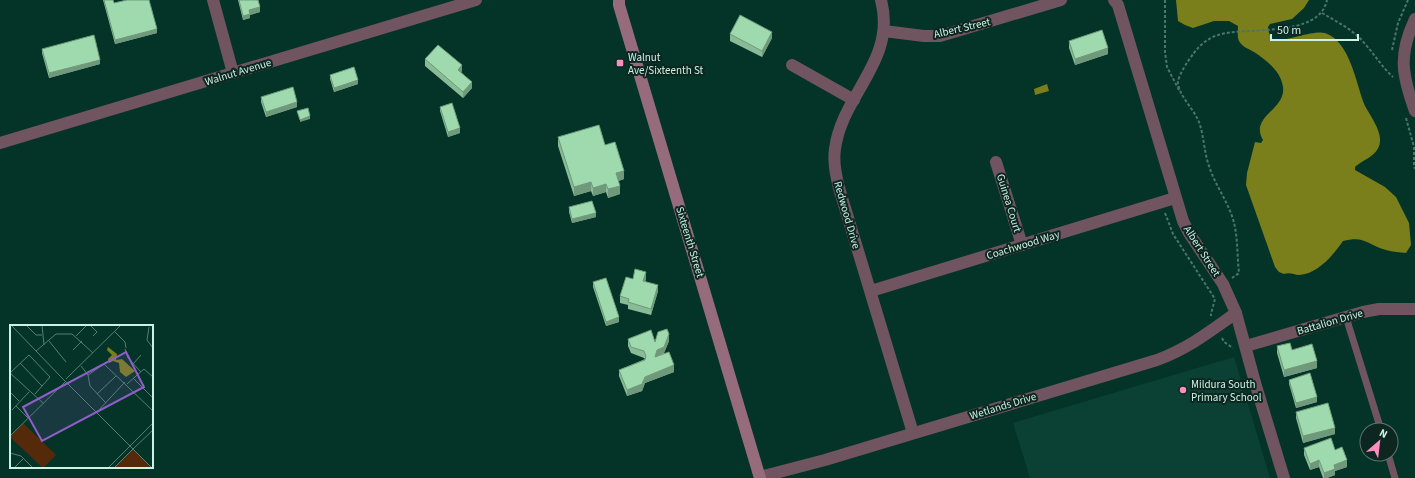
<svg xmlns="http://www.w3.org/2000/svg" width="1415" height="478" viewBox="0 0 1415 478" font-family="'Source Sans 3',sans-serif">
  <rect width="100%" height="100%" fill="#043328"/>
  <polygon fill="#0b4134" points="1234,357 1270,478 1030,478 1013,423"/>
  <g fill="#7a7f1b">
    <path d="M1176,0H1309L1304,8L1292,19L1270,24L1268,27C1269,34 1270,40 1278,41C1289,39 1316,30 1325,33C1351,42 1356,85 1365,106C1370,115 1380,129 1380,139C1381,155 1364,159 1355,167V170L1385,187L1396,197L1409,223L1411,245L1406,253C1400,252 1393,252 1386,250C1368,245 1365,235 1343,241C1333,255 1318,274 1299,275C1294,275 1290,272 1284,274L1279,272L1275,267L1246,185L1247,173L1255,142L1261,143L1263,140C1249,116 1286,110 1283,87C1281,71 1266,60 1254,52C1249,49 1242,47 1239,41C1237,37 1238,31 1238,26L1229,21H1214L1193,28L1185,25L1178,21Z"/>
    <polygon points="1047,84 1049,91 1035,95 1034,89"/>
  </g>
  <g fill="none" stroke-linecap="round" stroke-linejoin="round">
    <g stroke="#4a766a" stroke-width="2" stroke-dasharray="3 2" stroke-linecap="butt">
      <polyline points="1165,0 1165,52 1167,67 1179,90"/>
      <path d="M1322,13C1337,22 1354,30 1365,44C1375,55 1382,67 1393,77"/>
      <polyline points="1392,50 1398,23 1408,0"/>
      <polyline points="1406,118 1414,147 1414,165 1415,169"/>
      <polyline points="1165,213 1173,234 1215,299 1211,314 1211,316"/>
      <path d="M1232,278L1239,273C1237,255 1238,236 1233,219C1227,200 1215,185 1209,166C1204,152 1204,136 1199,122C1194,109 1178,95 1178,82C1179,74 1189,59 1194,53C1200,45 1208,38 1218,35C1245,26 1319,39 1327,0"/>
      <polyline points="1222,338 1224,342 1233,348"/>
    </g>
    <g stroke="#705560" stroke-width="7">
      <polyline points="1346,317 1381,430"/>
      <polyline points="1388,454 1395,478"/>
    </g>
    <g stroke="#705560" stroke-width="12">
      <polyline points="213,0 233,73"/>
      <path d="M881,0C897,61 842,94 835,149C833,162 836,175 839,188L913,433"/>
      <polyline points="1114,0 1118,5 1183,221 1189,233 1223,284 1236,313 1256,386 1284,478"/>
      <path d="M1415,19C1398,55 1402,75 1415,111"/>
      <polyline points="884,31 924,36 940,36 1061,0"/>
      <polyline points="792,65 854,100"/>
      <polyline points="0,143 476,0"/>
      <polyline points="996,162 1022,245"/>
      <polyline points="871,291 1175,198"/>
      <polyline points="1246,346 1363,312 1379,309 1415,309"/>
      <path d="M760,477L825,460L1157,360C1189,348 1209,332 1236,313"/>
    </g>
    <polyline stroke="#966c7d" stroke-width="12" points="619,0 619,5 760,478"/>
  </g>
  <g fill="#88bb96">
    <polygon points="103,0 113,0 114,3 157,33 115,44"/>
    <polygon points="238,0 258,0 260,12 250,15 250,18 243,20"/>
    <polygon points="730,34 772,38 762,57 730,41"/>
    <polygon points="1069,41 1108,54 1075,65 1069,48"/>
    <polygon points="42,49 100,64 49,78 42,53"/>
    <polygon points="425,59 462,71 461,72 472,88 463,98 425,66"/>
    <polygon points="330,75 358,84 334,92 330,79"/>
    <polygon points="261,97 297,107 266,117 261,102"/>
    <polygon points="440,107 460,133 448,137 440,111"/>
    <polygon points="558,137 605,145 624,179 618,181 620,194 608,198 606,192 593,196 591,191 574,196 558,146"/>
    <polygon points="569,207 596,217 572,223 569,212"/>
    <polygon points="633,279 646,279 645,281 658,291 651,315 628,309 628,305 620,303 620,296"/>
    <polygon points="593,282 619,322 606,326 593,287"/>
    <polygon points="628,339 655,342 669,341 664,353 674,372 645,383 642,391 627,396 619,376 619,370 645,359 644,358 631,353 628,346"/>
    <polygon points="1277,346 1292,350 1317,368 1284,377 1277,353"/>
    <polygon points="1289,380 1317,402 1296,408 1289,384"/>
    <polygon points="1296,412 1335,434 1303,443 1296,418"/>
    <polygon points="1304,448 1335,450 1347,467 1335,471 1335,475 1327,478 1323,478 1319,467 1310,470 1304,455"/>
  </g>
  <g fill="#6f997a">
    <polygon points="260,7 260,12 250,15 250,18 243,20 243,16 249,10"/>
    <polygon points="157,29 157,33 115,44 115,40"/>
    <polygon points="772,32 772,38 762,57 762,51"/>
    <polygon points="1108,48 1108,54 1075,65 1075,59"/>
    <polygon points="100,60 100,64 49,78 49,73"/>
    <polygon points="462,65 462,71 458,76 458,70"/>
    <polygon points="358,80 358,84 334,92 334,88"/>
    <polygon points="472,82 472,88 463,98 463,92"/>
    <polygon points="297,102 297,107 266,117 266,112"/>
    <polygon points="310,116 310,119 300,122 300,120"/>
    <polygon points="460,128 460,133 448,137 448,132"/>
    <polygon points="624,171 624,179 616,182 616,173"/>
    <polygon points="591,182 591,191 574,196 574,187"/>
    <polygon points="606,184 606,192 593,196 593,188"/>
    <polygon points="620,186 620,194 608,198 608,189"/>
    <polygon points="596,213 596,217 572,223 572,219"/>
    <polygon points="646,272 646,279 643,287 643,281"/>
    <polygon points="658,285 658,291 651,315 651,309"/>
    <polygon points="619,317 619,322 606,326 606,322"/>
    <polygon points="669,334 669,341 664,353 655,357 657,350"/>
    <polygon points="1317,361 1317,368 1284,377 1284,370"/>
    <polygon points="674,365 674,372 645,383 642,391 627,396 627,390 645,377"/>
    <polygon points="1317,397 1317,402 1296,408 1296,403"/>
    <polygon points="1335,428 1335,434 1303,443 1303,436"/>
    <polygon points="1319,460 1319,467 1310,470 1310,464"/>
    <polygon points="1347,460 1347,467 1335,471 1335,475 1327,478 1324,478 1324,473 1334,465"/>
  </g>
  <g fill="#9edaae" stroke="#6f997a">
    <polygon points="104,0 113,0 114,3 127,0 149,0 157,29 115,40"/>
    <polygon points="239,0 258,0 260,7 249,10 250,14 243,16"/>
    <polygon points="740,15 772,32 762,51 730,34"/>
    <polygon points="1102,30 1108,48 1075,59 1069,41"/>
    <polygon points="94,35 100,60 49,73 42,49"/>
    <polygon points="438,45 462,65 458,70 472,82 463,92 425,59"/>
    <polygon points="354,67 358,80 334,88 330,75"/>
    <polygon points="293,87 297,102 266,112 261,97"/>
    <polygon points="452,103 460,128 448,132 440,107"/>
    <polygon points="308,108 310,116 300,120 297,111"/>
    <polygon points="599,125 605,145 615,142 624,171 616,173 620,186 608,189 606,184 593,188 591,182 574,187 558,137"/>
    <polygon points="592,201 596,213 572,219 569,207"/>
    <polygon points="635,269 646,272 643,281 658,285 651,309 628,302 629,299 620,296 626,277 633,279"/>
    <polygon points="606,278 619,317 606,322 593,282"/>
    <polygon points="667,329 669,334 664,347 657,350 655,357 669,352 674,365 645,377 642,384 627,390 619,370 645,360 646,356 644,351 631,347 628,339 651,330 655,342 658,332"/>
    <polygon points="1290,343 1292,350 1312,344 1317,361 1284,370 1277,346"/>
    <polygon points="1310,373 1317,397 1296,403 1289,380"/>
    <polygon points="1328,403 1335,428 1303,436 1296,412"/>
    <polygon points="1331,438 1335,450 1342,447 1347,460 1334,465 1335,469 1324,473 1319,460 1310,464 1304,448"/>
  </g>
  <g fill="#fd8ec0" stroke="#0d261f" stroke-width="1.5">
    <rect x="616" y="59" width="8" height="8" rx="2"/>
    <circle cx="1183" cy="390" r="4"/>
  </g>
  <g text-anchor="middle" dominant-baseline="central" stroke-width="4" stroke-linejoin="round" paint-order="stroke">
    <g font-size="11" fill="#ccf2e5" stroke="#0d261f">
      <text transform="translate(962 28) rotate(-13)">Albert Street</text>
      <text transform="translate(238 72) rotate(-17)">Walnut Avenue</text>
      <text transform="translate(1009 203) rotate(73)">Guinea Court</text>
      <text transform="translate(847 215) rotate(74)">Redwood Drive</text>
      <text transform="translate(690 242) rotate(73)">Sixteenth Street</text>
      <text transform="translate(1023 245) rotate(-17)">Coachwood Way</text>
      <text transform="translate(1202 251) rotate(57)">Albert Street</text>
      <text transform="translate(1330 322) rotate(-16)">Battalion Drive</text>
      <text transform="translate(1003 406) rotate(-17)">Wetlands Drive</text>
    </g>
    <g font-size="11" fill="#ccf2e5" stroke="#0d261f" text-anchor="start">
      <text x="628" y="57">Walnut<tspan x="628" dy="13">Ave/Sixteenth St</tspan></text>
      <text x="1191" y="384">Mildura South<tspan x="1191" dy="13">Primary School</tspan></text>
    </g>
  </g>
  <g transform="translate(10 325)">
    <rect width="143" height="143" fill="#043328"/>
    <path d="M13,98L46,130L33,143L0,112ZM123,124L142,143H104Z" fill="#542a0b"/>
    <path d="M98,22L107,29L106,35L112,34L125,46L116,52L110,47L109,38L103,36L99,38L98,34L102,30L97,25Z" fill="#7a7f1b"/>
    <path fill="none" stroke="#547f74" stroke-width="1" d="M1,0L52,53M16,0L26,10H32M32,0L34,20M80,0L87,7L83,11M139,2L137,15L143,23M105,7L115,17L116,23M66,11L77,0M39,16L56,37M115,24L118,33L131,47M63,25L72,16M26,26L46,9H62L83,28M10,38L32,61M123,39L131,30M71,41L78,50L80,61L96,78M0,48L19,30L40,52L25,69M0,48L33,78M78,50L94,39L143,86M52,53L123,124M123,53L143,73M56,54L111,0M117,59L134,44L143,52M0,67L9,76M87,69L106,51M6,81L18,93M2,85L19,67M87,87L115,57M0,111L55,57M122,123L142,143M123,124L143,105M0,128L11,131L23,143M5,142L14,133M98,143L143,98M104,143L123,124"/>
    <path fill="#8f5ec8" fill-opacity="0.15" stroke="#8f5ec8" stroke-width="2" d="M116,27L134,62L32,116L13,82Z"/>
    <rect width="143" height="143" fill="none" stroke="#ccf2e5" stroke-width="2"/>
  </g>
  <g transform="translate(1379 442) rotate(28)"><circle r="19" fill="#0d261f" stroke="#59786e"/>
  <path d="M0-3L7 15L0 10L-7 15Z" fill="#fd8ec0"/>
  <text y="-6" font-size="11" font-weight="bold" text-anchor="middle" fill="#ccf2e5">N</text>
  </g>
  <path d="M1271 34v6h87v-6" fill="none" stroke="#ccf2e5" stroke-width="2"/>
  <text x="1277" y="34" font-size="12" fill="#ccf2e5" stroke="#0d261f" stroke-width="3" paint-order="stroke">50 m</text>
</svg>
